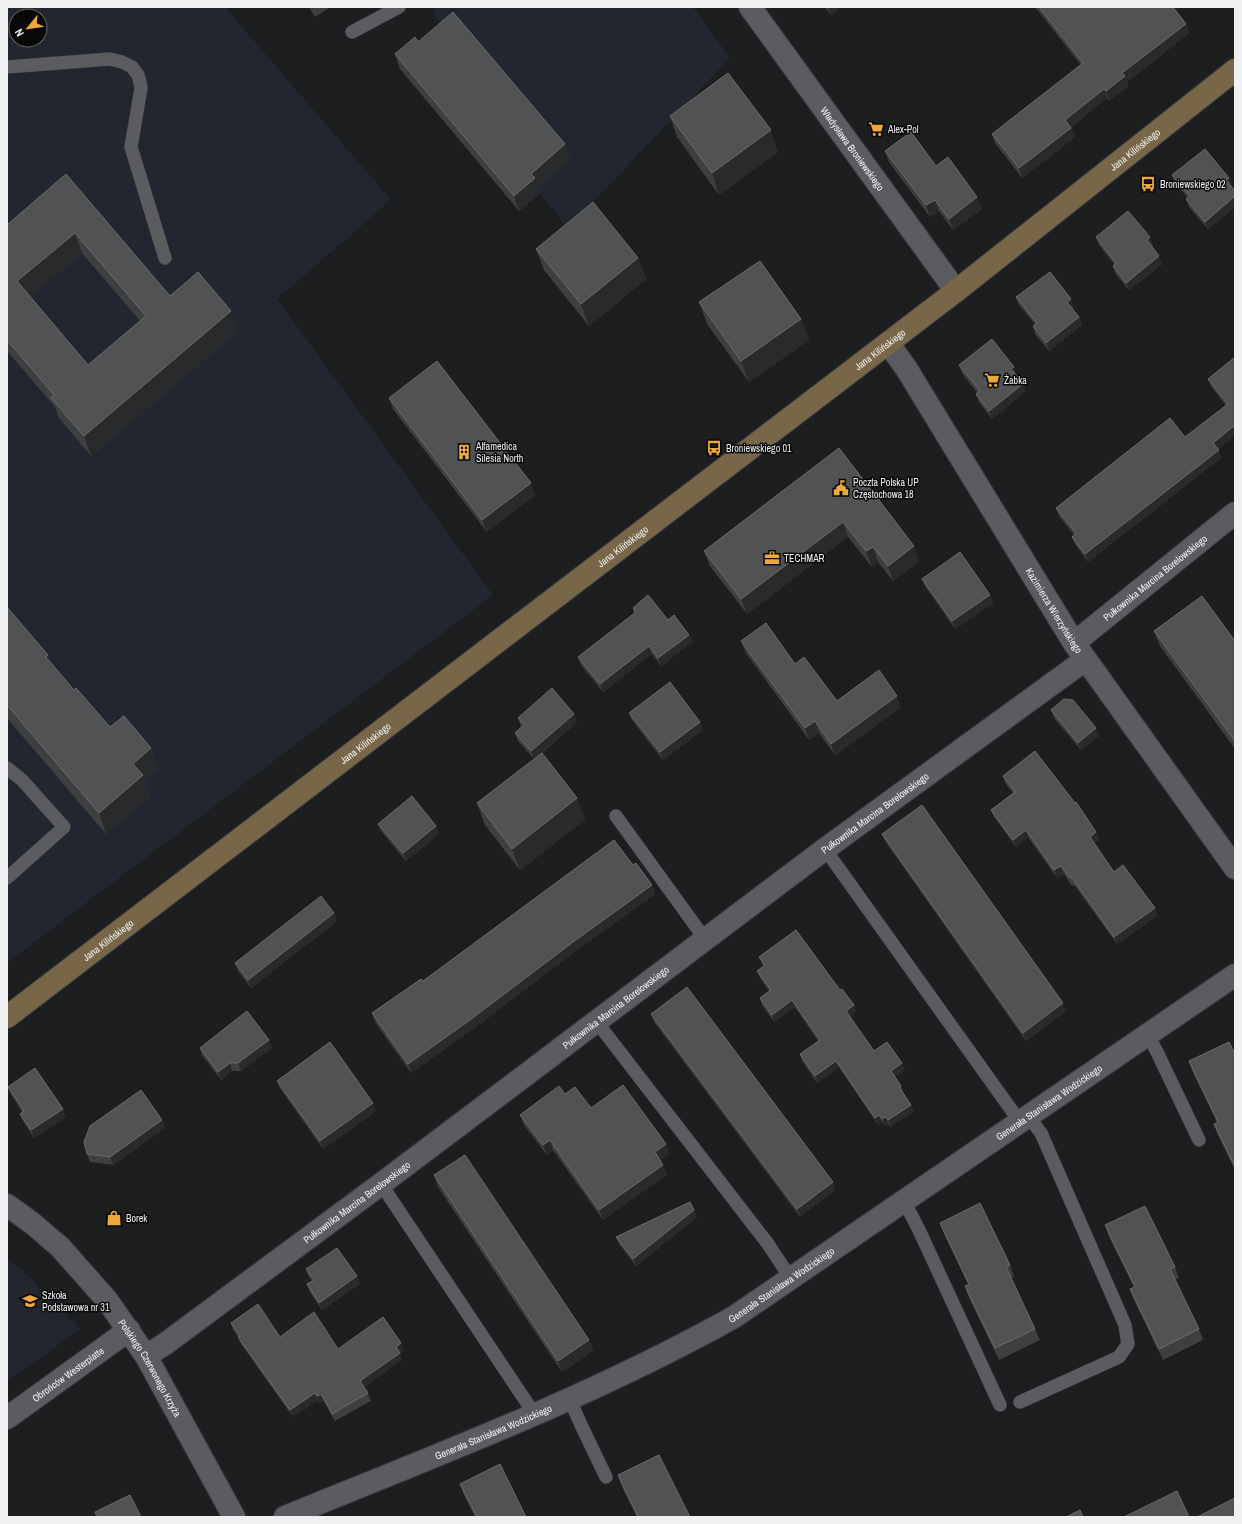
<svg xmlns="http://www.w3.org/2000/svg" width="1242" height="1524" viewBox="0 0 1242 1524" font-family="'Archivo Narrow',sans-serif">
  <rect width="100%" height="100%" fill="#1d1e20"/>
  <g fill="#23262e" fill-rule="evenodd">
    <path d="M7,7H225L391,200L277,299L493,595L7,963ZM16,16H40V40H16Z"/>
    <polygon points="433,7 693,7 730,58 568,228 540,193 519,211 400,69 449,36 435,17"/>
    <polygon points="7,1258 27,1274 80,1329 7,1382"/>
  </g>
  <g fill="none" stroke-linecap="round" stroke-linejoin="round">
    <g stroke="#3a3b3d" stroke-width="14">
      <g id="lane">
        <polyline points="352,32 399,7"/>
        <polyline points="7,67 110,59 122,62 132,67 138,75 140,82 141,88 131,147 165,258"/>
        <polyline points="7,768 22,780 64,827 7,878"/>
        <polyline points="616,816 705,939"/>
        <polyline points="825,849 1020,1122"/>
        <polyline points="596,1021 768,1244 791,1279"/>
        <polyline points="1148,1035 1158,1054 1199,1140"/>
        <polyline points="381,1184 535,1415"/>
        <polyline points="904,1201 919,1230 1000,1405"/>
        <polyline points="570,1400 582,1427 606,1477"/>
        <polyline points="1020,1402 1119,1357 1128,1344 1125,1325 1041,1133 1028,1116"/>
      </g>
    </g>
    <g stroke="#3a3b3d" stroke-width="24">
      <g id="street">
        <path id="s1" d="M750,7L956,291"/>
        <path id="s2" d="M888,343L906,368L1074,643L1235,868"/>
        <path id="s3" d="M1074,643L1235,513"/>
        <path id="s4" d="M7,1205L32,1223L60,1247L107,1300L146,1356L234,1517"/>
        <path id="s5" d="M146,1356L165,1344L381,1184L825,849L1085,660"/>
        <path id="s6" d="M7,1418L129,1330"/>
        <path id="s7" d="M285,1517C437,1455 591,1397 734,1317L1235,975"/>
      </g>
    </g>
    <g stroke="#3a3b3d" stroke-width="24">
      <g id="secondary">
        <path id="s8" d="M7,1017L956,291L1235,70"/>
      </g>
    </g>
    <use href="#lane" stroke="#5b5c5f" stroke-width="13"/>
    <use href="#street" stroke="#5b5c5f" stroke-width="22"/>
    <use href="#secondary" stroke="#786648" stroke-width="22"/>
  </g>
  <g fill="#3e3f41" fill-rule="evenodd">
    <polygon points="309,7 331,7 315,17"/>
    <polygon points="825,7 841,7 831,15"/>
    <polygon points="1035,7 1173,7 1186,24 1189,33 1127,82 1128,86 1109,101 1107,98 1071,127 1075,137 1022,178 995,143 992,134 1081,65"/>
    <polygon points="418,42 571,159 538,187 540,193 519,211 400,69 395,54"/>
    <polygon points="670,116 778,152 719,195 677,137"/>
    <polygon points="885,151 936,166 982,209 953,230 939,211 930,217 889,162"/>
    <path d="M66,174L170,296L238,331L91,456L59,418L55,407L7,351V225ZM82,253L140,321L88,365L30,297Z"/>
    <polygon points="1172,175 1229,178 1232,185 1231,186 1235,191 1235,207 1208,229 1189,207 1186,199 1188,198 1175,183"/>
    <polygon points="1096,237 1153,245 1152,246 1162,264 1129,290 1115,273 1113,266 1114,264 1099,245"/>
    <polygon points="536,249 638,258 646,279 589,326 544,270"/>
    <polygon points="1016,297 1074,307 1072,308 1079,317 1082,325 1049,351 1035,334 1033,326 1035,324 1019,305"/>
    <polygon points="699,302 801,319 809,340 749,382 707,324"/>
    <polygon points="1235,357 1235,435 1218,449 1221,458 1088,562 1075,544 1072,537 1074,535 1059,516 1056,508 1185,437 1226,406 1211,386 1208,379"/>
    <polygon points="959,365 1017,375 1016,376 1023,384 1025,392 992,419 979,402 976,394 977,393 962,373"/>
    <polygon points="389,398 535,495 487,532 393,409"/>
    <polygon points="839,448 919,561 893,581 878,562 872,567 848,537 747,614 710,566 704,551"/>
    <polygon points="922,579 990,595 993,603 955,629 925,586"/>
    <polygon points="7,607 51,664 74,690 110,727 151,748 158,769 145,781 150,797 106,834 7,718"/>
    <polygon points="633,608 668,620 689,635 692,642 661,666 652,654 603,692 581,665 578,657 634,613"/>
    <polygon points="1154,631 1235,641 1235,749 1160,646"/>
    <polygon points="741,641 795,664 837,701 901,707 835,755 819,733 809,740 746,653"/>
    <polygon points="1051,710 1099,736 1081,750 1054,718"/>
    <polygon points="629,713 703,730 663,760 632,720"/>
    <polygon points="518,718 577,722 542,753 577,798 585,820 520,870 485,825 477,803 534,759 518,741 515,733 521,727"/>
    <polygon points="1003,776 1096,832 1099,840 1094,843 1114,872 1155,908 1157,916 1117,944 1075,886 1071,885 1064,874 1057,878 1028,837 1016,847 994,817 991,810 1013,793 1005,783"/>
    <polygon points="378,824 436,826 439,834 406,861 381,831"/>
    <polygon points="882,834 1066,1011 1026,1041 885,841"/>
    <polygon points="633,865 652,885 655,894 576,951 473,1029 411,1073 375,1022 372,1013 423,981"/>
    <polygon points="337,921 251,988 238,971 235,963"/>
    <polygon points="759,957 840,990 854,1005 856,1012 850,1017 874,1051 905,1070 895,1077 901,1086 903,1092 911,1105 914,1111 890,1127 888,1124 885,1126 882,1122 878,1125 839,1067 817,1083 802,1061 800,1054 818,1041 795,1007 774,1022 762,1005 760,998 769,991 760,978 757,971 764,966 762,964"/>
    <polygon points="651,1014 833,1182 835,1190 800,1217 654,1022"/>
    <polygon points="269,1040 272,1048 241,1071 232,1071 221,1080 202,1055 200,1048"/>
    <polygon points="1235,1054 1235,1170 1218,1135 1214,1124 1217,1122 1193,1073 1189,1061"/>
    <polygon points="277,1081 376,1111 323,1149 280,1088"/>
    <polygon points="8,1087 66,1117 34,1138 23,1121 20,1114 22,1112 11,1094"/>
    <polygon points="565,1094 666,1144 669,1154 660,1160 667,1174 603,1220 553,1150 547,1155 524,1125 520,1115"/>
    <polygon points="165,1128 113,1165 90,1162 87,1154"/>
    <polygon points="434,1175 589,1340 593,1351 562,1372 438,1187"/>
    <polygon points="694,1210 697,1217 636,1266 619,1244 616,1237"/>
    <polygon points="940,1223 1010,1265 1014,1277 1011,1278 1035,1329 1040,1340 999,1360 969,1298 965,1286 968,1284 944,1234"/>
    <polygon points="1105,1225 1175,1267 1179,1278 1175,1280 1199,1329 1203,1340 1163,1360 1134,1300 1130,1289 1134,1287 1109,1237"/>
    <polygon points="306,1269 360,1284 322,1310 310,1292 307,1284 312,1281 309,1277"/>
    <polygon points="231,1323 280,1337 338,1349 404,1351 400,1354 402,1360 364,1387 368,1393 371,1401 335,1421 324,1401 320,1403 318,1400 293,1417 241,1344 238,1337 233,1330"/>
    <polygon points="659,1455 690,1517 637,1517 622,1487 618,1475"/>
    <polygon points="460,1484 526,1517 475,1517 464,1495"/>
  </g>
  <g fill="#292a2c">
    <polygon points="828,7 841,7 831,15"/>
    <polygon points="1186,24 1189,33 1127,82 1128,86 1109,101 1106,91 1122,73"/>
    <polygon points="1104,89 1107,98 1068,129 1065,120"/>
    <polygon points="1071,128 1075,137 1022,178 1019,168"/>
    <polygon points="771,130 778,152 719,195 712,173"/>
    <polygon points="565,144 571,159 538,187 540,193 519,211 514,196 531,174"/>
    <polygon points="1229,178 1232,185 1229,188 1226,180"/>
    <polygon points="1235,196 1235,207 1208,229 1205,222"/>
    <polygon points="977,197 982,209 953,230 949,219"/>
    <polygon points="935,200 939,211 930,217 926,205"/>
    <polygon points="75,233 82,253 25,302 17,281"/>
    <polygon points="1150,237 1153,245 1150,248 1147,240"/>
    <polygon points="1159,256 1162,264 1129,290 1126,283"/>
    <polygon points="638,258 646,279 589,326 581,304"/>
    <polygon points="1071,299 1074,307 1070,310 1067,302"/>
    <polygon points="231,311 238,331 91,456 84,436"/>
    <polygon points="1079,317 1082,325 1049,351 1046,343"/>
    <polygon points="801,319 809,340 749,382 741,361"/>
    <polygon points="1014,367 1017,375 1014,377 1011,369"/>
    <polygon points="1023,384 1025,392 992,419 989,411"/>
    <polygon points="1235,425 1235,435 1216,451 1213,443"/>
    <polygon points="1219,450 1221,458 1088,562 1085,554"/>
    <polygon points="531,483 535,495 487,532 482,520"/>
    <polygon points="843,522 848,537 747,614 741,599"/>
    <polygon points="914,546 919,561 893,581 888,566"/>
    <polygon points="873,547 878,562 872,567 866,551"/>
    <polygon points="990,595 993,603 955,629 952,621"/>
    <polygon points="689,635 692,642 661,666 658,658"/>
    <polygon points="649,646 652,654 603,692 600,684"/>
    <polygon points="48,655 56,676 46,657"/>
    <polygon points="897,696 901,707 835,755 831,744"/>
    <polygon points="574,714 577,722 534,759 531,751"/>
    <polygon points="815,721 819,733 809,740 805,728"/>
    <polygon points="700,722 703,730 663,760 660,752"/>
    <polygon points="1096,728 1099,736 1081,750 1078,743"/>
    <polygon points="151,748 158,769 145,781 150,797 106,834 99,813 133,764"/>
    <polygon points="577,798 585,820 520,870 512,849"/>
    <polygon points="436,826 439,834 406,861 403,853"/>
    <polygon points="1026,830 1028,837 1016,847 1013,840"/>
    <polygon points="1096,832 1099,840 1093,844 1090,837"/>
    <polygon points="1061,866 1064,874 1057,878 1054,870"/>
    <polygon points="652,885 655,894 576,951 473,1029 411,1073 408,1064 573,942"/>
    <polygon points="1155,908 1157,916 1117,944 1114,937"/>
    <polygon points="334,913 337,921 251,988 248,980"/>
    <polygon points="792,1000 795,1007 774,1022 772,1015"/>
    <polygon points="1063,1003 1066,1011 1026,1041 1023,1033"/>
    <polygon points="854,1005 856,1012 848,1018 846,1011"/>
    <polygon points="269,1040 272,1048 241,1071 238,1063"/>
    <polygon points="836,1061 839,1067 817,1083 815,1076"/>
    <polygon points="230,1063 232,1071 221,1080 218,1072"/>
    <polygon points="902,1063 905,1070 893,1078 891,1071"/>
    <polygon points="373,1103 376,1111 323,1149 320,1141"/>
    <polygon points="911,1105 914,1111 890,1127 888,1120"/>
    <polygon points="63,1109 66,1117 34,1138 31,1130"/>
    <polygon points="879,1115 882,1122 878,1125 875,1118"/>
    <polygon points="886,1117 888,1124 885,1126 882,1119"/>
    <polygon points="162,1120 165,1128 113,1165 110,1157"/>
    <polygon points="550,1140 553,1150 547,1155 543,1145"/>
    <polygon points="666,1144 669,1154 658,1162 655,1152"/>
    <polygon points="663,1165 667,1174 603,1220 599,1210"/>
    <polygon points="833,1182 835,1190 800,1217 797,1209"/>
    <polygon points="694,1210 697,1217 636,1266 633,1259"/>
    <polygon points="357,1276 360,1284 322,1310 319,1303"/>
    <polygon points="589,1340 593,1351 562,1372 558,1361"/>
    <polygon points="401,1343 404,1351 400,1354 402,1360 363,1388 360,1381 396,1347"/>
    <polygon points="315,1393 318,1400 293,1417 290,1410"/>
    <polygon points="321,1394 324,1401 320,1403 317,1396"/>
  </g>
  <g fill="#515254" stroke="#6a6b6d" fill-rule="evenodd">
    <polygon points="1039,7 1173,7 1186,24 1122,73 1125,76 1106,91 1104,89 1065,120 1071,128 1019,168 992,134 1083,63"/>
    <polygon points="453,12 565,144 531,174 535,178 514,196 395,54 415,37 418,42"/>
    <polygon points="728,73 771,130 712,173 670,116"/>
    <polygon points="911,132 936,166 948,157 977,197 949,219 935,200 926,205 885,151"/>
    <polygon points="1205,149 1229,178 1226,180 1235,191 1235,196 1205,222 1186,199 1190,196 1172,175"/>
    <path d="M66,174L170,296L198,272L231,311L84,436L51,398L54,395L7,340V225ZM75,233L146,316L88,365L17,281Z"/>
    <polygon points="593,202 638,258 581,304 536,249"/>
    <polygon points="1128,211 1150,237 1147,240 1159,256 1126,283 1113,266 1116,263 1096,237"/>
    <polygon points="760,261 801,319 741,361 699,302"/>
    <polygon points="1050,272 1071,299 1067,302 1079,317 1046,343 1033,326 1037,323 1016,297"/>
    <polygon points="992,339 1014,367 1011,369 1023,384 989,411 976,394 980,391 959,365"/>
    <polygon points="1235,357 1235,425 1213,443 1219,450 1085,554 1072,537 1076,533 1056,508 1170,418 1185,437 1228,404 1208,379"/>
    <polygon points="437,361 531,483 482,520 389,398"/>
    <polygon points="839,448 914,546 888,566 873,547 866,551 843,522 741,599 704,551"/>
    <polygon points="960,552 990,595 952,621 922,579"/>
    <polygon points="648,595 668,620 674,615 689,635 658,658 649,646 600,684 578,657 636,612 633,608"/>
    <polygon points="1202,596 1235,641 1235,741 1154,631"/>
    <polygon points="7,607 48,655 46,657 74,690 76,688 110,727 124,716 151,748 133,764 143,775 99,813 7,705"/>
    <polygon points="766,623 795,664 804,657 837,701 879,670 897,696 831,744 815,721 805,728 741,641"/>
    <polygon points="670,682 700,722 660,752 629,713"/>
    <polygon points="552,688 574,714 531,751 515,733 524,725 518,718"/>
    <polygon points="1064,699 1073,700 1096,728 1078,743 1051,710"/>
    <polygon points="1035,751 1075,803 1076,802 1096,832 1090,837 1114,872 1123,865 1155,908 1114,937 1072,878 1069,877 1061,866 1054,870 1026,830 1013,840 991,810 1015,792 1003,776"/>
    <polygon points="542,753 577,798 512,849 477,803"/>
    <polygon points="412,796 436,826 403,853 378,824"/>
    <polygon points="922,805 1063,1003 1023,1033 882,834"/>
    <polygon points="614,840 633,865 636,863 652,885 573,942 470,1020 408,1064 372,1013 421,979 423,981"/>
    <polygon points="321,896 334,913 248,980 235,963"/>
    <polygon points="796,930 840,990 842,989 854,1005 846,1011 874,1051 887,1042 902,1063 891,1071 901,1086 899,1087 911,1105 888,1120 886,1117 882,1119 879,1115 875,1118 836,1061 815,1076 800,1054 820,1040 792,1000 772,1015 760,998 771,990 757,971 765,965 759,957"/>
    <polygon points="687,987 833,1182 797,1209 651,1014"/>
    <polygon points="247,1011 269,1040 238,1063 230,1063 218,1072 200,1048"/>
    <polygon points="330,1042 373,1103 320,1141 277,1081"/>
    <polygon points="1229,1042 1235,1054 1235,1167 1214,1124 1218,1122 1189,1061"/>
    <polygon points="35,1068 63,1109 31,1130 20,1114 24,1111 8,1087"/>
    <polygon points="623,1085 666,1144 655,1152 663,1165 599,1210 550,1140 543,1145 520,1115 559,1086 565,1094 575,1087 591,1108"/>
    <polygon points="141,1090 162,1120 110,1157 87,1154 84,1142 90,1126"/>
    <polygon points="465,1155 589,1340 558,1361 434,1175"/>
    <polygon points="690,1202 694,1210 633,1259 616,1237"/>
    <polygon points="980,1203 1010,1265 1006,1267 1035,1329 995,1348 965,1286 969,1284 940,1223"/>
    <polygon points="1145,1206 1175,1267 1170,1269 1199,1329 1159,1349 1130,1289 1135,1287 1105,1225"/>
    <polygon points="337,1248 357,1276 319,1303 307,1284 314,1280 306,1269"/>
    <polygon points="258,1304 280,1337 314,1312 338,1349 383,1317 401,1343 396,1347 400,1353 360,1381 368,1393 332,1414 321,1394 317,1396 315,1393 290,1410 238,1337 240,1336 231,1323"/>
    <polygon points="659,1455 690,1517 638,1517 618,1475"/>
    <polygon points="500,1464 526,1517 477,1517 460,1484"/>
    <polygon points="1177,1491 1189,1517 1124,1517"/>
    <polygon points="130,1495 141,1517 97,1517 95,1512"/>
    <polygon points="1235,1498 1235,1517 1197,1517"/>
    <polygon points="1080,1510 1083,1517 1066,1517"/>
  </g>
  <defs>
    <g id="supermarket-bare" transform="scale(1.2)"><path d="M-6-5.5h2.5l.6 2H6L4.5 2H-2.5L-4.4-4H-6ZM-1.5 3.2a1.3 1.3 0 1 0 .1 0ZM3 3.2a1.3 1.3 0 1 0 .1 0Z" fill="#eda83b" stroke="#080809" stroke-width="2.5" paint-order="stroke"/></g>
    <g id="bus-bare" transform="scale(1.2)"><path d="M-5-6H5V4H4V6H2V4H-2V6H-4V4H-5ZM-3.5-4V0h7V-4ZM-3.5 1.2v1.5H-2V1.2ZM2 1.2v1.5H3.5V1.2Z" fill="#eda83b" stroke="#080809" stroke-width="2.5" paint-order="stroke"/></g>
    <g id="building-bare" transform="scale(1.2)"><path d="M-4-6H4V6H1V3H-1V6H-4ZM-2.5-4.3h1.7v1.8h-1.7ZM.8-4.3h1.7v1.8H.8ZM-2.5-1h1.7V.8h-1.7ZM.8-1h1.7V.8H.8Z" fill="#eda83b" stroke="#080809" stroke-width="2.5" paint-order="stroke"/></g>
    <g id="civic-bare" transform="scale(1.2)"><path d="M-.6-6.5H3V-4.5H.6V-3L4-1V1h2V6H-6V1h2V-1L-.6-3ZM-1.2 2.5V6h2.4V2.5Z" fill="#eda83b" stroke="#080809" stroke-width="2.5" paint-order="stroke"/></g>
    <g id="office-bare" transform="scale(1.2)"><path d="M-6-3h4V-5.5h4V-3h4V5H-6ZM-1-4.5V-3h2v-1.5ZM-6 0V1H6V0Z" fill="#eda83b" stroke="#080809" stroke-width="2.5" paint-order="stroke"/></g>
    <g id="shop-bare" transform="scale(1.2)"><path d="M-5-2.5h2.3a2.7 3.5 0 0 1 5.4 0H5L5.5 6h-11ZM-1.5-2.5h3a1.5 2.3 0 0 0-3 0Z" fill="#eda83b" stroke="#080809" stroke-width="2.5" paint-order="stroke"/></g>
    <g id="school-bare" transform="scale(1.2)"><path d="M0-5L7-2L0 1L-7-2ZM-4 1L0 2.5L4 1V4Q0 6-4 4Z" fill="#eda83b" stroke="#080809" stroke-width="2.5" paint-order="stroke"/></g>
  </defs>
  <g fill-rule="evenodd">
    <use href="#supermarket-bare" x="876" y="129"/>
    <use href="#bus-bare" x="1148" y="184"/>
    <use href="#supermarket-bare" x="992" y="380"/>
    <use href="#bus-bare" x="714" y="448"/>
    <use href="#building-bare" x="464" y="452"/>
    <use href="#civic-bare" x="841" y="488"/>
    <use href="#office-bare" x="772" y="558"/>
    <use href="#shop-bare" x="114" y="1218"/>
    <use href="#school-bare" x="30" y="1301"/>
  </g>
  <g text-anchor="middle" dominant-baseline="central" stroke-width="3" stroke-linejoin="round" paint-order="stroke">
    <g font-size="10" fill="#eff0f2" stroke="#080809" text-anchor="start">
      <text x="888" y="129">Alex-Pol</text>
      <text x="1160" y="184">Broniewskiego 02</text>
      <text x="1004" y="380">Żabka</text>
      <text x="476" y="446">Alfamedica<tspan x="476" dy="12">Silesia North</tspan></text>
      <text x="726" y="448">Broniewskiego 01</text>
      <text x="853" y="482">Poczta Polska UP<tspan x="853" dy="12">Częstochowa 18</tspan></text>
      <text x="784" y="558">TECHMAR</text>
      <text x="126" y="1218">Borek</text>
      <text x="42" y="1295">Szkoła<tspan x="42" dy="12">Podstawowa nr 31</tspan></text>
    </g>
    <g font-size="10" fill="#eff0f2" stroke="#080809">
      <text stroke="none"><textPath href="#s1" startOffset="175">Władysława Broniewskiego</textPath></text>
      <text stroke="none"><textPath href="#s8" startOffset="1423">Jana Kilińskiego</textPath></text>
      <text stroke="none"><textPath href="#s8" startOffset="1099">Jana Kilińskiego</textPath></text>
      <text stroke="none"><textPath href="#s8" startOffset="775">Jana Kilińskiego</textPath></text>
      <text stroke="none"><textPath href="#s3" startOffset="104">Pułkownika Marcina Borelowskiego</textPath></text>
      <text stroke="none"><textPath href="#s2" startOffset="315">Kazimierza Wierzyńskiego</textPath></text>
      <text stroke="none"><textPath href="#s8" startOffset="451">Jana Kilińskiego</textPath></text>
      <text stroke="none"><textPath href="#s5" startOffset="909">Pułkownika Marcina Borelowskiego</textPath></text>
      <text stroke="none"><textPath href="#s8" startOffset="127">Jana Kilińskiego</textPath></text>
      <text stroke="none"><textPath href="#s5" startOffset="585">Pułkownika Marcina Borelowskiego</textPath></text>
      <text stroke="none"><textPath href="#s7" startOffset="873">Generała Stanisława Wodzickiego</textPath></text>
      <text stroke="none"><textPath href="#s5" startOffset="261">Pułkownika Marcina Borelowskiego</textPath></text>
      <text stroke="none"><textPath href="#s7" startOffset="549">Generała Stanisława Wodzickiego</textPath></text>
      <text stroke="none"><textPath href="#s4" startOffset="219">Polskiego Czerwonego Krzyża</textPath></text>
      <text stroke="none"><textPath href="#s6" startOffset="75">Obrońców Westerplatte</textPath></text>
      <text stroke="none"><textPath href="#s7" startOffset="225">Generała Stanisława Wodzickiego</textPath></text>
    </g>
  </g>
  <rect width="1242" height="1524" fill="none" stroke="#eff0f2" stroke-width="16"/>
  <g transform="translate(28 28) rotate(241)"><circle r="19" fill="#080809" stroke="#646566"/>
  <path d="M0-3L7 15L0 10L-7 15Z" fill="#eda83b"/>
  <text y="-6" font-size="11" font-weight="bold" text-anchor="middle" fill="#eff0f2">N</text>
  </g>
</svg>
